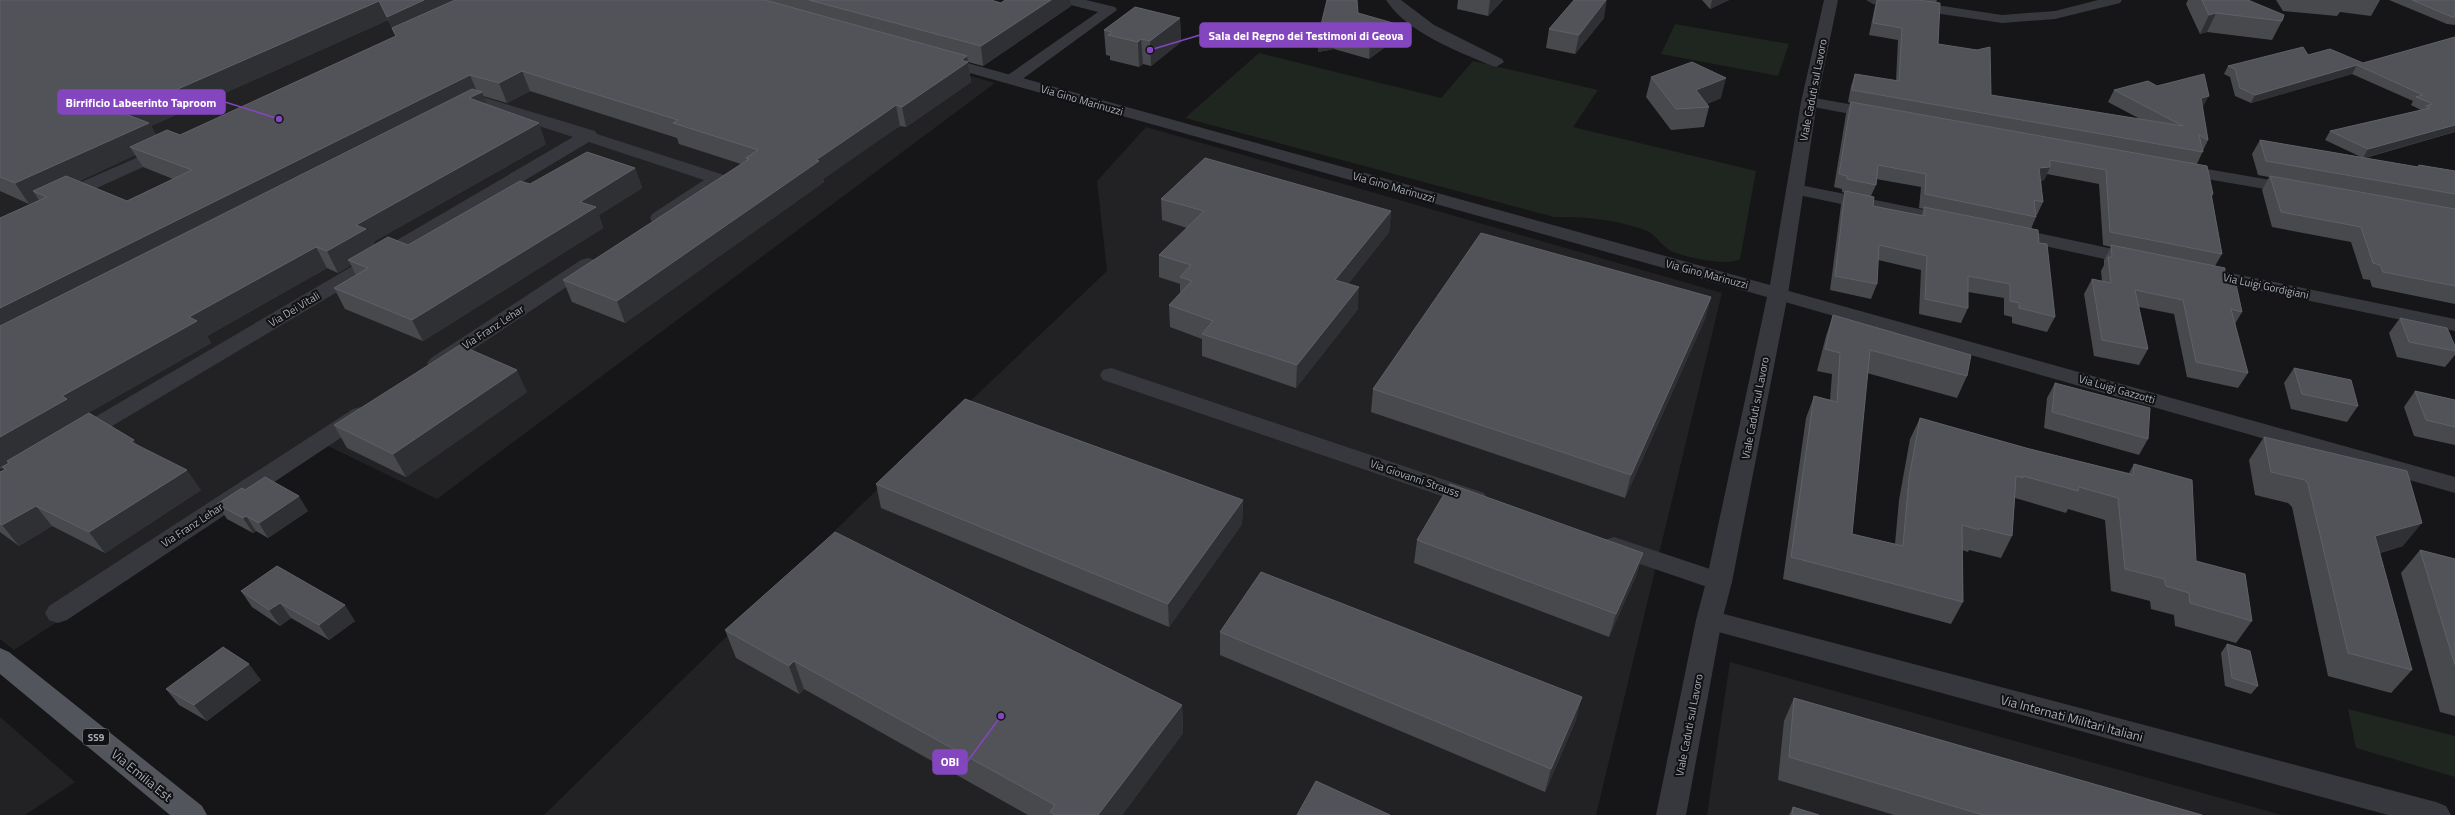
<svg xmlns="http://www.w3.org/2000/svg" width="2455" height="815" viewBox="0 0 2455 815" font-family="'Titillium Web',sans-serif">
  <rect width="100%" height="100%" fill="#161618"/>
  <g fill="#222225">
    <polygon points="0,0 707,0 995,83 437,499 328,446 14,650 0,639"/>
    <polygon points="1146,127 1722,293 1596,815 544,815 859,507 1107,271 1097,181"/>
    <polygon points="1730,662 2282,815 1707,815"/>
    <polygon points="0,717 75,782 25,815 0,815"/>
  </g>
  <g fill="#1e261f">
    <polygon points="1675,24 1789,44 1778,76 1661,54"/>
    <path d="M1259,53L1441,98L1473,61L1598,90L1573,127L1756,171L1740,259C1728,267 1684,257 1671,251C1661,246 1655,233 1645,230C1611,219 1589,217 1554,217L1185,118Z"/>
    <polygon points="2348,709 2455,736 2455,777 2356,748"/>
  </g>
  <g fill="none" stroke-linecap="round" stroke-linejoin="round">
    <g fill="#37383d" fill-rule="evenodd">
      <polygon points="1061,0 1086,0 1115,7 1117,10 1017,83 1005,83 1003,80 1005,77 1098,12 1063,3"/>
      <path d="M1386,0H1401L1434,25L1502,59L1504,62L1496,67L1490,65C1455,50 1408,33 1386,0Z"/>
      <polygon points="1866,0 1903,0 2002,15 2055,11 2098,0 2122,0 2120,3 2055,19 2002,23 1873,4"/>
      <polygon points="479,96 595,131 597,134 724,175 727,179 666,222 652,222 650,218 652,214 704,180 589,142 87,441 79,444 71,441 68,436 71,431 573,137 480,107 466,115 454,115 452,111 454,107"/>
      <polygon points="1809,97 1877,109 1883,110 1885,114 1883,118 1877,119 1803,105 1801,102 1803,99"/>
      <polygon points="166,145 172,146 175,150 172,154 68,201 56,201 53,197 56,193"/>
      <polygon points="2178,164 2294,184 2300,185 2303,189 2300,193 2294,194 2172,173 2169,169 2172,165"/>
      <polygon points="1795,184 1950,215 1957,217 1959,221 1957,225 1950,227 1789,193 1786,189 1789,185"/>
      <polygon points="2010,227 2137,254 2144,256 2147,260 2144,264 2137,266 2003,237 2001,233 2003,229"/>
      <polygon points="588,258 595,260 598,264 595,268 445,368 438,370 431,368 427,363 431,358 581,260"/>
      <polygon points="2196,266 2455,319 2455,331 2189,276 2186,272 2189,268"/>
      <polygon points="1778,288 2455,477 2455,493 1771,298 1768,294 1771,290"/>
      <polygon points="1111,368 1484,493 1488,499 1484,505 1476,507 1468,505 1103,380 1100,375 1103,370"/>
      <polygon points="361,407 369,409 372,414 369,419 67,620 58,623 49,620 45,613 49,606 353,409"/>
      <polygon points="1614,537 1728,575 1732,582 1728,589 1719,591 1605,552 1602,546 1605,540"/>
      <polygon points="1709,610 2436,802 2446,806 2451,815 2388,815 1700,627 1696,620 1700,613"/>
    </g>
    <polygon fill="#37383d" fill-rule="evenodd" points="1824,0 1838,0 1817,102 1788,294 1732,582 1722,620 1686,815 1656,815 1696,620 1706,582 1767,297 934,63 932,60 934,57 946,57 1770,285 1801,102"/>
    <polygon fill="#53555c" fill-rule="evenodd" points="0,648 9,652 202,806 207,815 170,815 0,674"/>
  </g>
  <g fill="#47494d" fill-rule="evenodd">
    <path d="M0,0H991L1001,3L1071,6L983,66L968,62L971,82L906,127L900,126L886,135L823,179L824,182L625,323L572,302L563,280L741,164L679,144L677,138L530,91L507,103L483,96L487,104L546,144L373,242L374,245H408L530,184L635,168L642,188L599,215L603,228L423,341L345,309L334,288L356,275L351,265L338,273L327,268L207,336L211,343L81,417V418L139,446L201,490L105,553L52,526L19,546L0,532V472L5,470L3,468L2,469L0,468V218L39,200L29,204L0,191ZM388,20L396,36L180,135H156L151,126ZM135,155L143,167L173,179L127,201L79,181Z"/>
    <polygon points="1458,0 1503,0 1488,16 1457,9"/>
    <polygon points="1702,0 1729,0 1710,9"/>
    <path d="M1877,0H1937L1936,3L1938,44L1991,95L2140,119L2108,102L2114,90L2157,86L2202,107L2208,140L2197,164L2213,194L2212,197L2222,254L2215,266L2242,312L2235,324L2248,373L2238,388L2187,377L2174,314L2139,307L2148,349L2139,365L2094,356L2084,294L2092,279L2102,281L2101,271L2104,265V260L2111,247L2103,245L2099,184L2047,174L2044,180L2041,181L2043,202L2037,215H2036V217L2031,229L2039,243L2055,317L2047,332L2012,323V317L2004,315V298L1968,292V308L1961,323L1919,314L1921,270L1878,260L1877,284L1871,299L1830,290L1841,205L1845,193L1842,192V189L1834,187L1846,114L1850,103L1848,102L1851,86L1855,74L1896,81L1898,40L1869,35L1875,6ZM1876,179L1921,187L1919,208L1924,209L1921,216L1873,206L1871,196L1876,185Z"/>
    <polygon points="2188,0 2248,0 2282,21 2272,40 2207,32 2200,34 2186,4"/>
    <polygon points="2276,0 2380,0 2371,16 2340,12 2337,16 2283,11"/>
    <polygon points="2389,0 2455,0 2455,25 2447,24"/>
    <polygon points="1358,13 1392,42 1369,59 1334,49 1318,52 1319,33"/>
    <polygon points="1180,18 1181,42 1151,66 1143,64 1139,67 1110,60 1110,56 1106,55 1104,30"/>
    <polygon points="1604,18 1575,54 1546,48 1549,29"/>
    <polygon points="2455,37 2455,132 2365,158 2418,167 2419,165 2455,171 2455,304 2372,287 2370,280 2363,279 2351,242 2272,227 2262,190 2269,177 2258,175 2252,154 2260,140 2361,157 2325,140 2330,131 2421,110 2411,105 2413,101 2352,74 2251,103 2235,96 2230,77 2224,74 2228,66 2308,55 2363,63"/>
    <polygon points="1651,77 1721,98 1707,104 1709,107 1704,127 1671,130 1646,97"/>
    <polygon points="1161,199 1391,211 1389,232 1348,284 1358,309 1296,388 1202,356 1202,339 1170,327 1169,305 1180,293 1180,284 1159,277 1159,255 1187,228 1162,220"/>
    <polygon points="1711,297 1705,319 1625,498 1371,412 1373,389"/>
    <polygon points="1833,315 1967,376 1957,398 1867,373 1852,534 1895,544 1899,500 1910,439 1920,418 2026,448 2129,473 2134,464 2196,561 2252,621 2236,643 2175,626 2174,615 2151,609 2150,601 2111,591 2105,520 2068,509 2066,513 2015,498 2012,536 2001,558 1969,550 1968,552 1962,550 1963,602 1951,624 1783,579 1806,418 1814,396 1830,400 1832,374 1817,371 1826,336"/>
    <polygon points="2400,318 2455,346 2455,355 2445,367 2397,357 2389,333"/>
    <polygon points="2294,368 2358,406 2347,422 2291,409 2284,383"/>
    <polygon points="2055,383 2148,439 2139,455 2044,428 2047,398"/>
    <polygon points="2415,391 2455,400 2455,445 2414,436 2404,407"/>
    <polygon points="527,392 406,477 347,448 334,425"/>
    <polygon points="2264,437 2403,546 2380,553 2412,670 2391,693 2328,676 2292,507 2288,503 2255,495 2249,460"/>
    <polygon points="876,484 1243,500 1242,524 1169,627 881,508"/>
    <polygon points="245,490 308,511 268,538 256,531 253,533 227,519 217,504"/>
    <polygon points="1417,540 1643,553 1636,576 1609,637 1414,563"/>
    <polygon points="2420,550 2455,559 2455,716 2440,712 2401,573"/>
    <polygon points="241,591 355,621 329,640 291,618 280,626 252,607"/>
    <polygon points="725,630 1182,705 1183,733 1122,815 1028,815 804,689 799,694 736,658"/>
    <polygon points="1220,632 1576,720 1545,792 1220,655"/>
    <polygon points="2227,644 2258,686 2251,694 2225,686 2221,653"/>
    <polygon points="261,680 207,721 179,705 166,689"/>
    <polygon points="1794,698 2202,815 1894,815 1778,780 1784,721"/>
    <polygon points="1793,807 1819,815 1789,815"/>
  </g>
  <g fill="#2f3033">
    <polygon points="424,0 472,0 395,36 387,17"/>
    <polygon points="1051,0 1070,0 1071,6 983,66 981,46"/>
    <polygon points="1490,0 1503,0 1488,16"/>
    <polygon points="1606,0 1607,0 1604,18 1575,54 1579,35"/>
    <polygon points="1712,0 1729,0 1710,9"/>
    <polygon points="379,1 388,20 151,126 161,143 130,147 135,155 46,196 33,191 39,200 29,204 15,183 123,113"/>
    <polygon points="2216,13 2207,32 2200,34 2209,15"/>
    <polygon points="1180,18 1181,42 1151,66 1150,41"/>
    <polygon points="1393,23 1392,42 1369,59 1370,40"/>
    <polygon points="1335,29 1334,49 1318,52 1319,33"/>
    <polygon points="1141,39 1143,64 1139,67 1138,42"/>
    <polygon points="967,56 971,82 906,127 902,107 961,60"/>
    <polygon points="2357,65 2352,74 2251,103 2255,95"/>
    <polygon points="522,71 530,91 507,103 499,83"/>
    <polygon points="470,75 478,94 482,92 490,112 0,338 0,308"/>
    <polygon points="1726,78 1721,98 1697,108 1696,90"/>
    <polygon points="2209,96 2202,108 2201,98"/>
    <polygon points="896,105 900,126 823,179 824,182 625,323 617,301 816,160"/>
    <polygon points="539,123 546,144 373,242 377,250 348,260 351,265 338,273 327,251 356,225"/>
    <polygon points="2455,125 2455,131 2454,132 2363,158 2368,149"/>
    <polygon points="2050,167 2044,180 2034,182 2039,168"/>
    <polygon points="635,168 642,188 599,215 603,228 423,341 412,320 580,202"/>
    <polygon points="1391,211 1389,232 1334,302 1335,280"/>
    <polygon points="316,247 327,268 207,336 211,343 81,417 84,421 9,463 7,461 9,465 2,467 3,468 2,469 0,466 0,437 62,396 189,317"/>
    <polygon points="1359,287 1358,309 1296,388 1297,365"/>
    <polygon points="1711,297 1705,319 1625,498 1631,475"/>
    <polygon points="517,370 527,392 406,477 393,454"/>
    <polygon points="134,440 149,460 131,442"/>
    <polygon points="187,470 201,490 105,553 89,532"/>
    <polygon points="299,496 308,511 268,538 259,523"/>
    <polygon points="1243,500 1242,524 1169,627 1168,604"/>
    <polygon points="36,506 52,526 19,546 2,525"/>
    <polygon points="246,516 256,531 253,533 243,518"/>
    <polygon points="2422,523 2403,546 2357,559 2375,536"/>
    <polygon points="1643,553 1636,576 1609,637 1616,614"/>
    <polygon points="280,603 291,618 280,626 269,610"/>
    <polygon points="345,605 355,621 329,640 319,625"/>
    <polygon points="794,661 804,689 799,694 789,666"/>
    <polygon points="249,664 261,680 207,721 194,705"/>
    <polygon points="1582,697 1576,720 1545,792 1551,769"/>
    <polygon points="1182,705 1183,733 1122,815 1098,815"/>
  </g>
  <g fill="#525359" stroke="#5f6168">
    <polygon points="0,0 424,0 387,17 379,1 123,113 149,123 15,183 0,177"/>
    <polygon points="455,0 765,0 967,56 961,60 968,62 902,107 896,105 882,115 816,160 819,161 617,301 563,280 749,159 746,158 758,150 673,123 678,120 522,71 499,83 470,75 0,308 0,218 47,197 33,191 66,176 127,201 192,170 130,147 167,130 180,135 396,36 392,28"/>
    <polygon points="809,0 991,0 1001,3 1005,0 1051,0 981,46"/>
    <polygon points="1327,0 1357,0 1358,13 1393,23 1370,40 1335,29 1319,33"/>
    <polygon points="1574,0 1606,0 1579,35 1549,29"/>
    <polygon points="1877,0 1917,0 1940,3 1938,44 1977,50 1990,47 1991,95 2183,126 2114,90 2148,81 2157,86 2204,74 2209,96 2201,98 2208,140 2199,135 2203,152 1852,90 1855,74 1899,81 1902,28 1873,23"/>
    <polygon points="2202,0 2248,0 2284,15 2282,21 2216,13 2209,15"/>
    <polygon points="2412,0 2455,0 2455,17 2452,17"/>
    <polygon points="1135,7 1180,18 1150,41 1141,39 1138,42 1108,35 1112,32 1104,30"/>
    <polygon points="2455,37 2455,125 2368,149 2330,131 2430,108 2426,106 2433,104 2416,97 2423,95 2357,65 2255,95 2240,88 2235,69 2228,66 2303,47 2308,55 2330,49 2363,63"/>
    <polygon points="1692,62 1726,78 1696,90 1709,107 1676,109 1651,77"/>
    <polygon points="472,89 482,92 469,98 539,123 356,225 366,229 327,251 316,247 189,317 197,321 62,396 67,399 0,437 0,326"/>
    <polygon points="1851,102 2207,166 2213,194 2211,194 2222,254 2110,232 2106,170 2050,160 2050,167 2039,168 2043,202 2034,200 2036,217 1925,194 1926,174 1878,165 1876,185 1847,179 1847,176 1839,174"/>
    <polygon points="2260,140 2418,167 2419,165 2455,171 2455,194 2266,161"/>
    <polygon points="587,152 635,168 580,202 596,207 412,320 334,288 368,268 348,260 388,237 408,245 520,181 530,184"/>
    <polygon points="1205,158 1391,211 1335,280 1359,287 1297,365 1202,334 1213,321 1169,305 1192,281 1180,277 1191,265 1159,255 1204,211 1161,199"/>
    <polygon points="2270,176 2455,209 2455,286 2383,272 2380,265 2373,263 2361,227 2281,212"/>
    <polygon points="1845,191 1874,197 1873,206 1924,216 1924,207 2038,230 2039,243 2047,244 2055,317 2019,308 2019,303 2010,301 2010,284 1968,276 1968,308 1925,299 1927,256 1879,245 1877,284 1835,276"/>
    <polygon points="1481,233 1711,297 1631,475 1373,389"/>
    <polygon points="2111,245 2225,268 2224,281 2236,284 2242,312 2231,309 2248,373 2196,362 2183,300 2135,290 2148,349 2102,340 2092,279 2111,283 2108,257 2112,257"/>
    <polygon points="1833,315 1971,355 1967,376 1870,350 1852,534 1903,546 1909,478 1920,418 2026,448 2133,475 2134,464 2192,480 2196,561 2245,574 2252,621 2190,603 2189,593 2166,586 2164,579 2125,569 2118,498 2079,487 2078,491 2023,476 2023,478 2016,476 2012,536 1980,528 1979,530 1962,525 1963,602 1791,557 1814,396 1837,402 1840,353 1825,349"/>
    <polygon points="2400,318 2447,328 2455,346 2455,351 2409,342"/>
    <polygon points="460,345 517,370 393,454 334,425"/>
    <polygon points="2294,368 2351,380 2358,406 2302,394"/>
    <polygon points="2055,383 2150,408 2148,439 2052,412"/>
    <polygon points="2415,391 2455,400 2455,427 2426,420"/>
    <polygon points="965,399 1243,500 1168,604 876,484"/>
    <polygon points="89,413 134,440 131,442 187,470 89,532 36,506 2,525 0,524 0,472 6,469 2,467 9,463 7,461"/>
    <polygon points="2264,437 2407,471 2422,523 2375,536 2412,670 2348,653 2308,484 2305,480 2271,472"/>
    <polygon points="265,477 299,496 259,523 246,516 243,518 217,504 242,488 245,490"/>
    <polygon points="1450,484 1643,553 1616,614 1417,540"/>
    <polygon points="835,532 1182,705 1098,815 1055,815 1050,812 1055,805 794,661 789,666 725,630"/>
    <polygon points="2420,550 2455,559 2455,665"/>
    <polygon points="277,566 345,605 319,625 280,603 269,610 241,591"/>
    <polygon points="1261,572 1582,697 1551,769 1220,632"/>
    <polygon points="2227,644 2250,651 2258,686 2232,678"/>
    <polygon points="223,647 249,664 194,705 166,689"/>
    <polygon points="1794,698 2202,815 1983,815 1789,757"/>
    <polygon points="1316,781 1390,815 1297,815"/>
    <polygon points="1793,807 1819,815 1792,815"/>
  </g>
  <g text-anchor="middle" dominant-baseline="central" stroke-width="4" stroke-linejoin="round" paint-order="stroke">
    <rect fill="#111113" stroke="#7b7e86" stroke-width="1" x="83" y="729" width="26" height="16" rx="3"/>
    <g font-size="10" font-weight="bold" fill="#a8adb8">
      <text x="96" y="737">SS9</text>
    </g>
    <g font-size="11" fill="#a8adb8" stroke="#111113">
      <text transform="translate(1813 90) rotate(-79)">Viale Caduti sul Lavoro</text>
      <text transform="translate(1082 100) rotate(16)">Via Gino Marinuzzi</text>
      <text transform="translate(1394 187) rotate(16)">Via Gino Marinuzzi</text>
      <text transform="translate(1707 274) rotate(15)">Via Gino Marinuzzi</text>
      <text transform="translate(2266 286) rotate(12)">Via Luigi Gordigiani</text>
      <text transform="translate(294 309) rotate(-31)">Via Dei Vitali</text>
      <text transform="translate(493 327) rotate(-33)">Via Franz Lehar</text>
      <text transform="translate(2117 389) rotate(16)">Via Luigi Gazzotti</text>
      <text transform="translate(1755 408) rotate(-79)">Viale Caduti sul Lavoro</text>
      <text transform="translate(1415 478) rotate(19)">Via Giovanni Strauss</text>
      <text transform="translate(192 525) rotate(-33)">Via Franz Lehar</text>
      <text transform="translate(1689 725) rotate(-79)">Viale Caduti sul Lavoro</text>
    </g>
    <g font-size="13" fill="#a8adb8" stroke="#111113">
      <text transform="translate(2072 718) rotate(15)">Via Internati Militari Italiani</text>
      <text transform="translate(142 775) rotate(39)">Via Emilia Est</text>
    </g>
  </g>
  <path fill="none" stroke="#8446be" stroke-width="1.5" d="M1150 50L1200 35M279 119L225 102M1001 716L967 762"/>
  <g fill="#8446be" stroke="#111113" stroke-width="1.5">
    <circle cx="1150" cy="50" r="4"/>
    <circle cx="279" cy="119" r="4"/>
    <circle cx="1001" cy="716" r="4"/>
  </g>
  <g fill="#8446be" stroke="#8446be" stroke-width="1.5">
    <rect x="1200" y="23" width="211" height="24" rx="4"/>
    <rect x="58" y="90" width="167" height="24" rx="4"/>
    <rect x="933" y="750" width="34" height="24" rx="4"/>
  </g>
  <g font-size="12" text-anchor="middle" font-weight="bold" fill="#fff">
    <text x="1306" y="40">Sala del Regno dei Testimoni di Geova</text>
    <text x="141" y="107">Birrificio Labeerinto Taproom</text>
    <text x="950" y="766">OBI</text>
  </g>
</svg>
